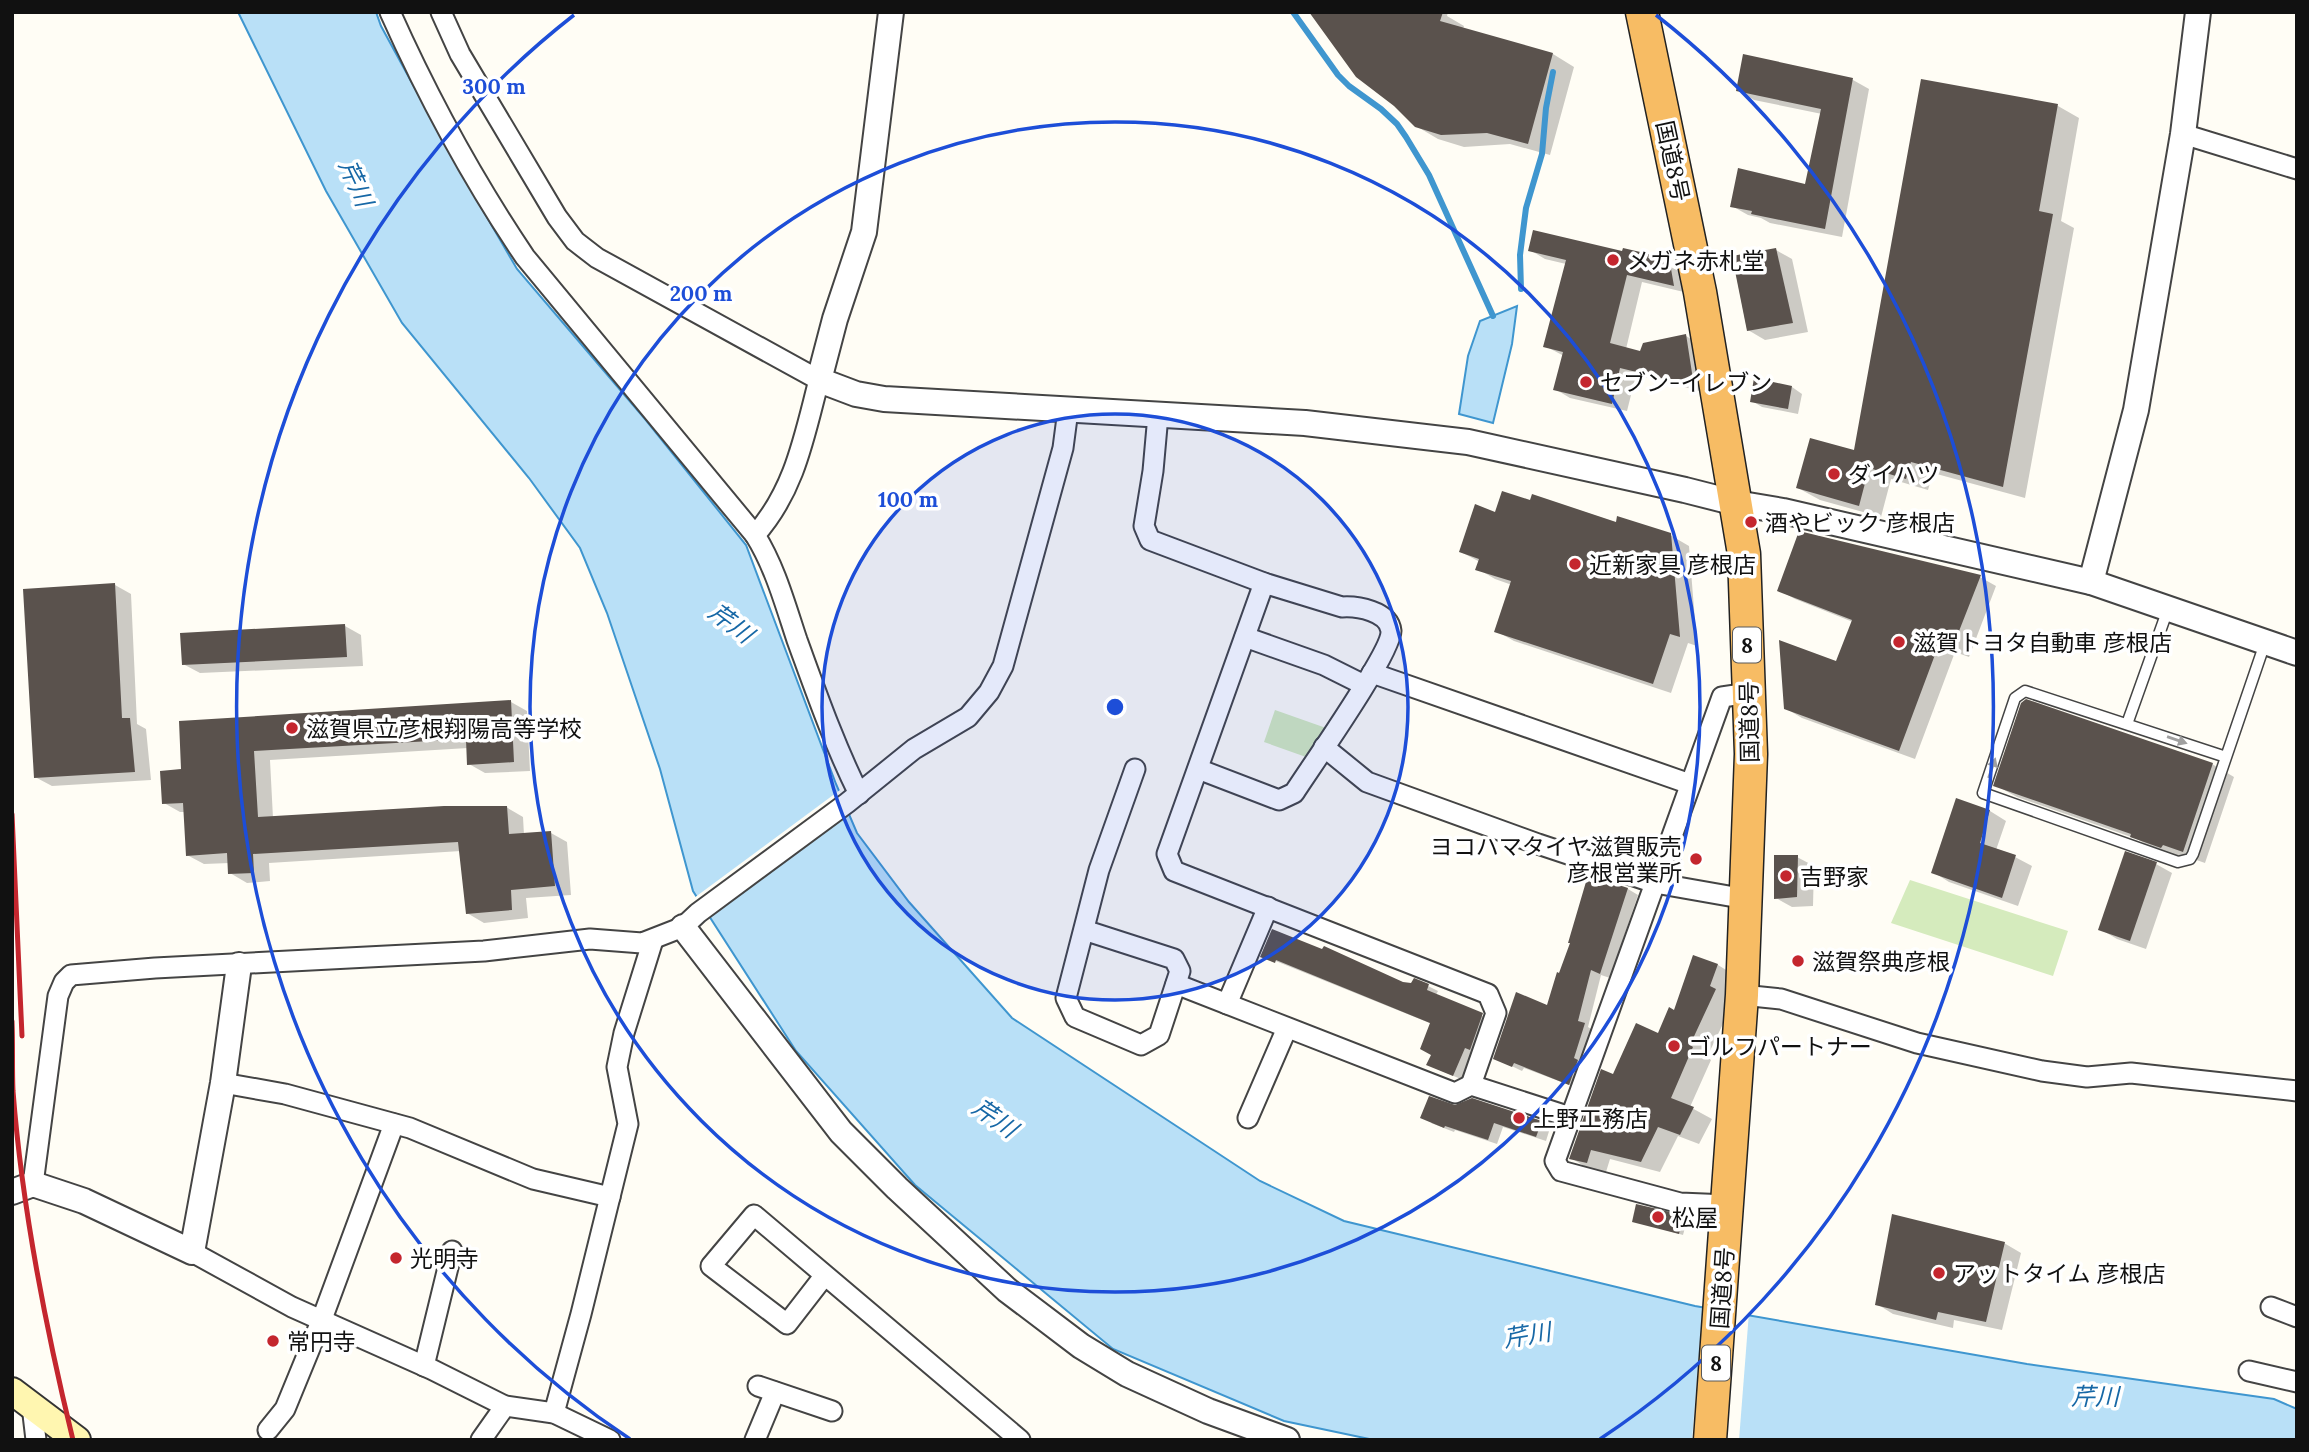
<svg xmlns="http://www.w3.org/2000/svg" width="2309" height="1452" viewBox="0 0 2309 1452" font-family="Lora,'Noto Sans JP',serif">
  <rect width="100%" height="100%" fill="#fffdf5"/>
  <g fill="#d5ebbd">
    <polygon points="1275,710 1326,728 1306,757 1264,742"/>
    <polygon points="1910,880 2068,931 2053,976 1891,923"/>
  </g>
  <g fill="#b9e0f7" stroke="#3f96cf" stroke-width="2">
    <polygon points="238,12 376,12 381,26 455,162 517,269 645,419 746,545 836,784 857,833 909,902 1012,1018 1260,1181 1344,1221 1695,1306 2027,1364 2274,1399 2297,1409 2297,1440 1374,1440 1284,1421 1113,1349 915,1185 796,1051 693,891 660,769 607,613 580,548 529,478 402,323 326,191"/>
    <polygon points="1517,306 1512,344 1493,423 1459,414 1468,356 1480,321"/>
  </g>
  <g fill="#fffdf5">
    <polygon points="840,790 850,809 706,917 694,898"/>
    <polygon points="1703,1304 1749,1312 1739,1440 1692,1440"/>
  </g>
  <g fill="#0003">
    <polygon points="1311,12 1448,12 1447,16 1464,26 1463,29 1553,54 1574,67 1550,155 1510,144 1464,147 1438,139 1416,126"/>
    <polygon points="1744,56 1853,80 1869,89 1842,237 1770,223 1761,218 1748,215 1732,206 1806,186 1822,114 1754,100 1738,90"/>
    <polygon points="1922,81 2058,106 2079,118 2061,221 2074,228 2025,498 1933,473 1928,490 1891,479 1881,517 1820,500 1798,488 1856,453"/>
    <polygon points="1530,250 1623,253 1648,256 1685,274 1688,293 1642,282 1626,349 1642,353 1686,336 1701,345 1708,393 1636,375 1627,411 1570,398 1555,389 1564,356 1545,346 1566,264 1545,259"/>
    <polygon points="1776,250 1792,259 1808,332 1765,340 1748,330"/>
    <polygon points="1792,387 1802,394 1798,414 1762,407 1752,401"/>
    <polygon points="1497,514 1670,535 1689,546 1697,646 1688,643 1671,693 1514,641 1496,631 1512,585 1495,579 1478,569 1480,562 1461,552"/>
    <polygon points="1980,577 1996,586 1969,657 1955,652 1915,759 1802,718 1785,708 1837,663 1853,622 1795,599 1779,590"/>
    <polygon points="115,585 131,594 137,724 146,729 151,780 52,786 35,777"/>
    <polygon points="345,626 361,635 363,666 200,673 183,664"/>
    <polygon points="511,702 527,711 530,771 485,773 469,764 468,748 270,760 273,818 506,807 523,817 524,835 551,833 567,842 571,895 526,898 528,918 484,923 467,913 461,851 269,863 270,881 247,883 230,873 230,863 204,864 187,855 185,812 180,812 164,803 183,771 180,723"/>
    <polygon points="2212,764 2234,777 2205,863 2185,856 2184,859 2154,849 2137,839 2017,797 1995,785"/>
    <polygon points="1957,800 1990,811 2006,821 1996,850 2015,857 2032,866 2018,906 1949,882 1933,872"/>
    <polygon points="1797,857 1814,866 1813,906 1792,907 1776,898"/>
    <polygon points="2156,864 2172,873 2146,949 2117,939 2100,929"/>
    <polygon points="1589,877 1628,889 1638,895 1610,978 1601,975 1588,1027 1594,1031 1580,1089 1524,1068 1522,1071 1495,1058 1549,1007 1572,943"/>
    <polygon points="1263,956 1403,983 1428,986 1438,991 1436,995 1491,1020 1463,1080 1428,1065 1433,1055 1432,1024"/>
    <polygon points="1694,957 1718,965 1736,976 1734,1001 1707,1057 1711,1060 1690,1107 1712,1119 1699,1144 1678,1136 1660,1172 1610,1159 1606,1172 1589,1169 1571,1158 1613,1076 1659,1035 1675,1012"/>
    <polygon points="1455,1107 1541,1122 1550,1128 1546,1141 1503,1127 1497,1144 1455,1130 1454,1132 1431,1123"/>
    <polygon points="1638,1206 1687,1220 1683,1235 1634,1221"/>
    <polygon points="2004,1243 2021,1253 2002,1330 1954,1320 1953,1328 1893,1314 1877,1304"/>
  </g>
  <g fill="none" stroke-linecap="round" stroke-linejoin="round">
    <g stroke="#3f96cf" stroke-width="6">
      <polyline points="1293,12 1338,75 1349,86 1381,109 1397,124 1406,137 1429,175 1493,316"/>
      <polyline points="1521,289 1520,255 1526,208 1542,154 1546,108 1553,72"/>
    </g>
  </g>
  <g fill="#5a524d">
    <polygon points="1309,12 1443,12 1440,21 1553,53 1528,144 1487,133 1441,135 1415,127 1394,106 1356,77"/>
    <polygon points="1743,54 1853,78 1825,229 1751,214 1752,211 1730,207 1738,168 1805,184 1821,109 1736,91"/>
    <polygon points="1921,79 2058,104 2039,211 2053,214 2003,487 1911,462 1906,479 1869,468 1859,506 1796,488 1810,438 1854,450"/>
    <polygon points="1533,230 1622,251 1623,248 1649,254 1648,258 1670,263 1674,286 1627,275 1610,343 1640,351 1643,343 1686,334 1694,386 1620,368 1612,404 1553,390 1563,352 1543,347 1566,260 1528,251"/>
    <polygon points="1776,248 1793,323 1747,331 1732,256"/>
    <polygon points="1754,378 1792,386 1788,409 1750,402"/>
    <polygon points="1502,491 1530,500 1532,494 1616,522 1617,516 1671,533 1680,637 1670,634 1653,684 1494,632 1511,581 1475,570 1479,559 1459,552 1475,504 1495,512"/>
    <polygon points="1799,531 1981,575 1952,649 1939,644 1899,751 1784,709 1779,640 1836,661 1852,620 1777,591"/>
    <polygon points="115,583 122,718 130,718 135,772 34,778 23,589"/>
    <polygon points="345,624 347,657 182,665 180,633"/>
    <polygon points="2026,699 2213,763 2183,852 2163,845 2161,848 2130,837 2131,834 1993,786 2021,703"/>
    <polygon points="511,700 514,762 467,765 466,739 254,751 258,817 444,806 507,806 509,834 551,831 555,886 511,890 512,910 466,914 458,842 253,854 254,873 228,874 227,853 186,856 183,803 162,804 160,771 181,769 179,721"/>
    <polygon points="1956,798 1990,810 1980,843 2016,855 2002,898 1931,873"/>
    <polygon points="2125,851 2157,862 2130,941 2098,930"/>
    <polygon points="1774,855 1798,855 1797,897 1774,899"/>
    <polygon points="1588,875 1628,888 1600,974 1591,970 1578,1021 1585,1023 1574,1058 1578,1060 1569,1085 1514,1063 1512,1067 1493,1059 1516,992 1547,1005 1557,972 1559,973 1570,943 1568,943"/>
    <polygon points="1272,929 1322,949 1324,946 1403,982 1411,983 1414,978 1429,984 1427,990 1483,1013 1470,1050 1465,1048 1453,1076 1426,1065 1431,1055 1420,1049 1430,1023 1276,960 1275,963 1260,957"/>
    <polygon points="1693,955 1718,964 1710,986 1716,989 1690,1045 1693,1047 1671,1098 1694,1107 1680,1135 1658,1127 1641,1162 1591,1150 1587,1163 1569,1159 1601,1069 1613,1074 1636,1023 1658,1033 1669,1007 1674,1010"/>
    <polygon points="1429,1096 1455,1105 1472,1098 1542,1121 1536,1137 1494,1123 1488,1140 1445,1126 1444,1128 1420,1118"/>
    <polygon points="1636,1204 1683,1215 1679,1234 1632,1222"/>
    <polygon points="1892,1214 2005,1242 1986,1322 1938,1312 1936,1320 1875,1305"/>
  </g>
  <g fill="none" stroke-linecap="round" stroke-linejoin="round">
    <g stroke="#444" stroke-width="13">
      <g id="service">
        <polyline points="2127,724 2168,609"/>
        <polyline points="2226,757 2025,691 2015,698 1983,793 2178,862 2190,859 2193,854 2265,643"/>
      </g>
    </g>
    <g stroke="#444" stroke-width="23">
      <g id="minor">
        <path d="M390,12C428,97 473,180 525,257L755,535C775,567 785,604 797,640C816,692 834,744 859,794"/>
        <path d="M441,12L460,54L557,217L575,241L597,258L819,380C804,437 795,490 755,535"/>
        <polyline points="2183,134 2297,169"/>
        <path d="M1158,415L1153,471L1144,526L1150,540L1264,583L1342,607C1357,606 1389,611 1391,631C1392,652 1310,768 1294,793L1279,800L1198,769"/>
        <polyline points="1264,583 1167,854 1174,871 1488,994 1496,1013 1471,1085"/>
        <polyline points="1245,637 1324,665 1364,685"/>
        <polyline points="1372,673 1690,784"/>
        <polyline points="1324,747 1367,782 1538,844 1655,883 1746,899"/>
        <polyline points="1084,930 1174,959 1180,971 1159,1035 1141,1045 1075,1017 1066,998 1099,870 1135,769"/>
        <polyline points="1176,984 1455,1093 1471,1085 1570,1117"/>
        <polyline points="1742,995 1781,999 1917,1043 2042,1071 2087,1077 2131,1073 2297,1091"/>
        <polyline points="1227,1004 1268,907"/>
        <polyline points="223,1083 285,1094 410,1128 533,1179 610,1197"/>
        <polyline points="1248,1118 1287,1028"/>
        <polyline points="33,1184 58,996 64,982 71,975 155,968 484,951 590,939 642,943 683,927 698,913 847,803 914,749 968,717 989,692 1003,666 1063,448 1068,410"/>
        <polyline points="1728,1205 1680,1203 1561,1171 1555,1161 1722,697 1749,693"/>
        <polyline points="192,1252 292,1307 431,1369 505,1406 554,1413 610,1440"/>
        <polyline points="825,1275 787,1324 711,1266 754,1215 1020,1440"/>
        <polyline points="2271,1307 2297,1317"/>
        <polyline points="424,1366 452,1251"/>
        <polyline points="2249,1371 2297,1382"/>
        <polyline points="758,1386 832,1411"/>
        <polyline points="32,1406 36,1440"/>
        <polyline points="554,1413 581,1314 628,1124 617,1067 624,1033 653,940"/>
        <polyline points="268,1430 285,1409 322,1319 394,1124"/>
        <polyline points="481,1440 505,1406"/>
        <polyline points="755,1440 775,1392"/>
      </g>
    </g>
    <g stroke="#444" stroke-width="28">
      <g id="tertiary">
        <polyline points="891,12 864,232 835,319 819,380 856,394 884,399 1305,423 1468,442 1685,490 1736,503 1783,511 2091,582 2297,653"/>
        <polyline points="2091,582 2136,410 2183,134 2198,12"/>
        <polyline points="683,927 841,1132 897,1188 1007,1290 1081,1346 1127,1374 1208,1411 1287,1440"/>
        <polyline points="12,1192 33,1184 84,1201 192,1252 223,1083 239,965"/>
      </g>
    </g>
    <g stroke="#333" stroke-width="30">
      <polyline id="secondary" points="12,1391 77,1440"/>
    </g>
    <g stroke="#222" stroke-width="35">
      <polyline id="trunk" points="1642,12 1700,292 1744,554 1751,754 1742,995 1710,1440"/>
    </g>
    <use href="#service" stroke="#fff" stroke-width="10"/>
    <use href="#minor" stroke="#fff" stroke-width="19"/>
    <use href="#tertiary" stroke="#fff" stroke-width="24"/>
    <use href="#secondary" stroke="#fff6b0" stroke-width="26"/>
    <use href="#trunk" stroke="#f7bc64" stroke-width="32"/>
    <g stroke="#c4262e" stroke-width="5">
      <polyline points="12,814 22,1036"/>
      <path d="M12,1021C13,1044 12,1067 13,1091C22,1208 45,1325 73,1440"/>
    </g>
  </g>
  <defs><path id="oneway-solid" d="M-6-.8H1V-3.2L6.5 0L1 3.2V.8H-6Z" transform="scale(1.75)"/></defs>
  <g fill="#a0a0a0">
    <use href="#oneway-solid" transform="translate(2177 740) rotate(19)"/>
    <use href="#oneway-solid" transform="translate(1992 768) rotate(-71)"/>
  </g>
  <circle cx="1115" cy="707" r="293" fill="#1d4ed8" fill-opacity=".12"/>
  <g fill="none" stroke="#1d4ed8" stroke-width="3.5">
    <circle cx="1115" cy="707" r="293"/>
    <circle cx="1115" cy="707" r="585"/>
    <path d="M630 1439A878 878 0 0 1 574 15M1656 15A878 878 0 0 1 1600 1439"/>
  </g>
  <g fill="#c4262e" stroke="#fff" stroke-width="2.5">
    <circle cx="1613" cy="260" r="7"/>
    <circle cx="1586" cy="382" r="7"/>
    <circle cx="1834" cy="474" r="7"/>
    <circle cx="1751" cy="522" r="7"/>
    <circle cx="1575" cy="564" r="7"/>
    <circle cx="1899" cy="642" r="7"/>
    <circle cx="292" cy="728" r="7"/>
    <circle cx="1696" cy="859" r="7"/>
    <circle cx="1786" cy="876" r="7"/>
    <circle cx="1798" cy="961" r="7"/>
    <circle cx="1674" cy="1046" r="7"/>
    <circle cx="1519" cy="1118" r="7"/>
    <circle cx="1658" cy="1217" r="7"/>
    <circle cx="396" cy="1258" r="7"/>
    <circle cx="1939" cy="1273" r="7"/>
    <circle cx="273" cy="1341" r="7"/>
  </g>
  <g text-anchor="middle" dominant-baseline="central" stroke-width="7" stroke-linejoin="round" paint-order="stroke">
    <g fill="#fff" stroke="#585858" stroke-width="2">
      <rect x="1733" y="627.5" width="28" height="35" rx="5"/>
      <rect x="1702" y="1345.5" width="28" height="35" rx="5"/>
    </g>
    <g font-size="21" font-weight="bold" fill="#111">
      <text x="1747" y="645">8</text>
      <text x="1716" y="1363">8</text>
    </g>
    <g font-size="23" fill="#111" stroke="#fff">
      <text transform="translate(1673 161) rotate(78)">国道8号</text>
      <text transform="translate(1749 722) rotate(-91)">国道8号</text>
      <text transform="translate(1722 1288) rotate(-86)">国道8号</text>
    </g>
    <g font-size="23" fill="#111" stroke="#fff" text-anchor="start">
      <text x="1627" y="260">メガネ赤札堂</text>
      <text x="1600" y="382">セブン-イレブン</text>
      <text x="1848" y="474">ダイハツ</text>
      <text x="1765" y="522">酒やビック 彦根店</text>
      <text x="1589" y="564">近新家具 彦根店</text>
      <text x="1913" y="642">滋賀トヨタ自動車 彦根店</text>
      <text x="306" y="728">滋賀県立彦根翔陽高等学校</text>
      <text x="1682" y="846" text-anchor="end">ヨコハマタイヤ滋賀販売<tspan x="1682" dy="26">彦根営業所</tspan></text>
      <text x="1800" y="876">吉野家</text>
      <text x="1812" y="961">滋賀祭典彦根</text>
      <text x="1688" y="1046">ゴルフパートナー</text>
      <text x="1533" y="1118">上野工務店</text>
      <text x="1672" y="1217">松屋</text>
      <text x="410" y="1258">光明寺</text>
      <text x="1953" y="1273">アットタイム 彦根店</text>
      <text x="287" y="1341">常円寺</text>
    </g>
    <g font-size="24" font-style="italic" fill="#1768a6" stroke="#fff">
      <text transform="translate(356 183) rotate(66)">芹川</text>
      <text transform="translate(731 623) rotate(37)">芹川</text>
      <text transform="translate(995 1118) rotate(35)">芹川</text>
      <text transform="translate(1527 1335) rotate(-9)">芹川</text>
      <text x="2095" y="1396">芹川</text>
    </g>
  </g>
  <circle cx="1115" cy="707" r="10" fill="#1d4ed8" stroke="#fff" stroke-width="3.5"/>
  <g font-size="21" text-anchor="middle" font-weight="bold" fill="#1d4ed8" stroke="#fff" stroke-width="7" stroke-linejoin="round" paint-order="stroke">
    <text x="494" y="94">300 m</text>
    <text x="701" y="301">200 m</text>
    <text x="908" y="507">100 m</text>
  </g>
  <rect width="2309" height="1452" fill="none" stroke="#111111" stroke-width="28"/>
</svg>
